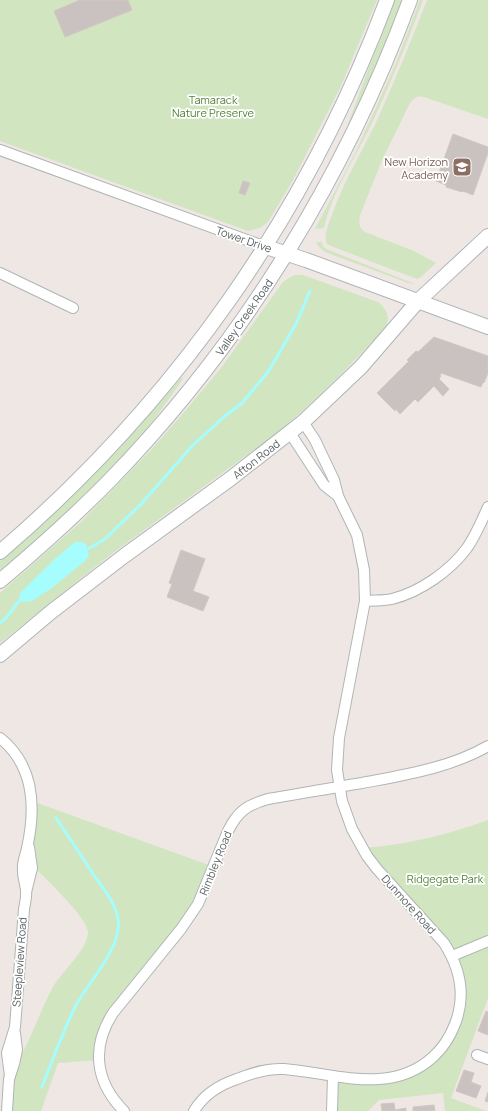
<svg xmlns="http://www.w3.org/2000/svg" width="488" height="1111" viewBox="0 0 488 1111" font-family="Manrope,sans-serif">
  <rect width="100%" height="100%" fill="#eee7e4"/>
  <g fill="#d1e5c1">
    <polygon points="0,0 377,0 340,88 293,180 268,222 260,228 248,231 0,141"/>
    <polygon points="394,0 403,0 383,52 350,125 348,124"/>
    <path d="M420,0H423C407,43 389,87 369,129C353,161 332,193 324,228L315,229L355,153L375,110L396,63Z"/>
    <path d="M427,0H488V119L424,97C415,95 412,100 408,107L382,160L360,215C359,222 358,227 365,232L414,251L436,263L421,277L417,279L331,246L327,244C323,236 329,222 332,215C344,180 364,149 379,116C396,78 412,39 427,0Z"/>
    <polygon points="321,241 323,246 326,249 415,284 408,283 325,252 320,248 316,243"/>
    <path d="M295,275H303L378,302C384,306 390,315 387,323C385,330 373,341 368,346C339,377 309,406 277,433L110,555L0,643V593L81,522L151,450L186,410L221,368L283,282L290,277Z"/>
    <path d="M181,378L183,379C169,398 156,418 141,436C99,486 49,529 0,571V561C66,504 125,444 181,378Z"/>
    <path d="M32,801L214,867L204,892L113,1013L99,1060L58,1063L41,1111H7C8,1101 6,1087 9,1078C13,1067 20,1058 25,1048C35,1028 42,1007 53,987C61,973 89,948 88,932C87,917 44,877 32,865Z"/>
    <path d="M488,820V998L451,1098L486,1111H445L443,1093L379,1100L368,1111H332L333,1076L397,1077L438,1052L460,1005L452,956L363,848C406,845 447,835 488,820Z"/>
  </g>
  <polygon fill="#a5fdfd" points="75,542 82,542 86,544 89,556 85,561 52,588 32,601 23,602 19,601 19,596 22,591 56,558"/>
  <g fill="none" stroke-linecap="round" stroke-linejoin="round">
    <g stroke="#a5fdfd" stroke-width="3">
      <polyline points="88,549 105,539 142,503 192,446 225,416 242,403 268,372 296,324 310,291"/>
      <polyline points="0,623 6,618 19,601"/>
      <path d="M42,1087C53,1059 63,1031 76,1005C88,983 123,946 118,919C115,902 103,888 93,874C81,855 69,837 56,818"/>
    </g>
  </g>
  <g fill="#cac2c1" stroke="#d3c6c2">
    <polygon points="80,0 128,0 132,10 65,37 54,11"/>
    <polygon points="453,134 488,147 488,153 473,195 463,191 462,192 446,187 446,185 436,181"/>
    <polygon points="243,181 250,183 245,195 239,193"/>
    <polygon points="434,337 488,356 488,373 484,383 483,382 481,387 441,373 440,374 441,376 439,379 449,389 443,396 434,386 418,402 415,399 400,414 396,409 395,411 377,393 409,361 407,360 416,351 418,352"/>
    <polygon points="181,550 205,559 193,591 209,597 203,611 167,597 172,584 169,583"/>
    <polygon points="486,1011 488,1012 488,1035 478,1031"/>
    <polygon points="464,1070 474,1073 471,1082 481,1086 476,1098 456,1091"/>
    <polygon points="488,1092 488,1102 485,1101"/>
    <polygon points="394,1103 395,1110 406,1108 406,1111 382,1111 381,1104"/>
    <polygon points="434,1105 435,1111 413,1111 413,1107"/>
  </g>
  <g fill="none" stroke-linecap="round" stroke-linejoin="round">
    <g stroke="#afb5b6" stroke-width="12">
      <g id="street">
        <polyline points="0,150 266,247"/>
        <polyline points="0,273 73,308"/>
        <polyline points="290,433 324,485 338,496"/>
        <path d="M365,601C374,600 384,601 392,599C420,592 450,571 467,548C476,535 482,520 488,507"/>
        <path d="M0,738C35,766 36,808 27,848C26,854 23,860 23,866C22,875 25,882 26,890C27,897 25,903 24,909L15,1027L7,1053L10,1076"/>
        <polyline points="26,892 32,868 29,847"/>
        <polyline points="452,956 488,941"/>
        <polyline points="477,1055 488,1059"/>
        <polyline points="7,1111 9,1079 14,1064 17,1050 15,1033"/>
        <path d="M124,1111C95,1082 91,1047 113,1013L181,929L198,904L228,831C238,811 247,805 268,799C299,794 330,788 362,783C404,775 450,768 488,746"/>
        <path d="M194,1111C204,1094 219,1085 237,1079C252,1073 267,1068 284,1069C335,1073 390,1096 433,1057C443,1048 450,1037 455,1024C466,996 460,968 444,943L377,869L367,856L352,829L342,801L337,770L339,738L365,601L364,570L357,535L338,496L334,480L323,457L315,440L303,422"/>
        <polyline points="332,1111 333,1076"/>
      </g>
    </g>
    <g stroke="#aeb5b7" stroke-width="16">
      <g id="secondary">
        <polyline points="266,247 306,260 488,327"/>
        <path d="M0,552C175,402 306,216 387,0"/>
        <path d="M0,581C39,548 77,514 112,478C244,341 344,178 410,0"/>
        <polyline points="0,655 51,612 124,556 230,479 303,422 361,367 418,301 488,236"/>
      </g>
    </g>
    <use href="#street" stroke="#fff" stroke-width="10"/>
    <use href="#secondary" stroke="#fff" stroke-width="14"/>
  </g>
  <defs>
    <g id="school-square" transform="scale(1)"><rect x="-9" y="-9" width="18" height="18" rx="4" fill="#8d6e63" stroke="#fff"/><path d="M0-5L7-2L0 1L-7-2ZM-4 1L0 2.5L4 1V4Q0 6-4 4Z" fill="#fff"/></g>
  </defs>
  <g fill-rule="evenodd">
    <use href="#school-square" x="462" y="167"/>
  </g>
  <g text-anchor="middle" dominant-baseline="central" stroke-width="3.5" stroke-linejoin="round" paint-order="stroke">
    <g font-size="11" fill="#538136" stroke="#fff">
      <text x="213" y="99">Tamarack<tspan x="213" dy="13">Nature Preserve</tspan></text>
      <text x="445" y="878">Ridgegate Park</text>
    </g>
    <g font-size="11" fill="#785e54" stroke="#fff" text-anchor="end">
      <text x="448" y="161">New Horizon<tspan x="448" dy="13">Academy</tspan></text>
    </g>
    <g font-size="11" fill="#5c6364" stroke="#fff">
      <text transform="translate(244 239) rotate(19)">Tower Drive</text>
      <text transform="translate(244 317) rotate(-55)">Valley Creek Road</text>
      <text transform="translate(256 459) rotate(-38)">Afton Road</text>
      <text transform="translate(215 863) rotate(-68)">Rimbley Road</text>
      <text transform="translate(409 904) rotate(48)">Dunmore Road</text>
      <text transform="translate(19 962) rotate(-86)">Steepleview Road</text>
    </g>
  </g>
</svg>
